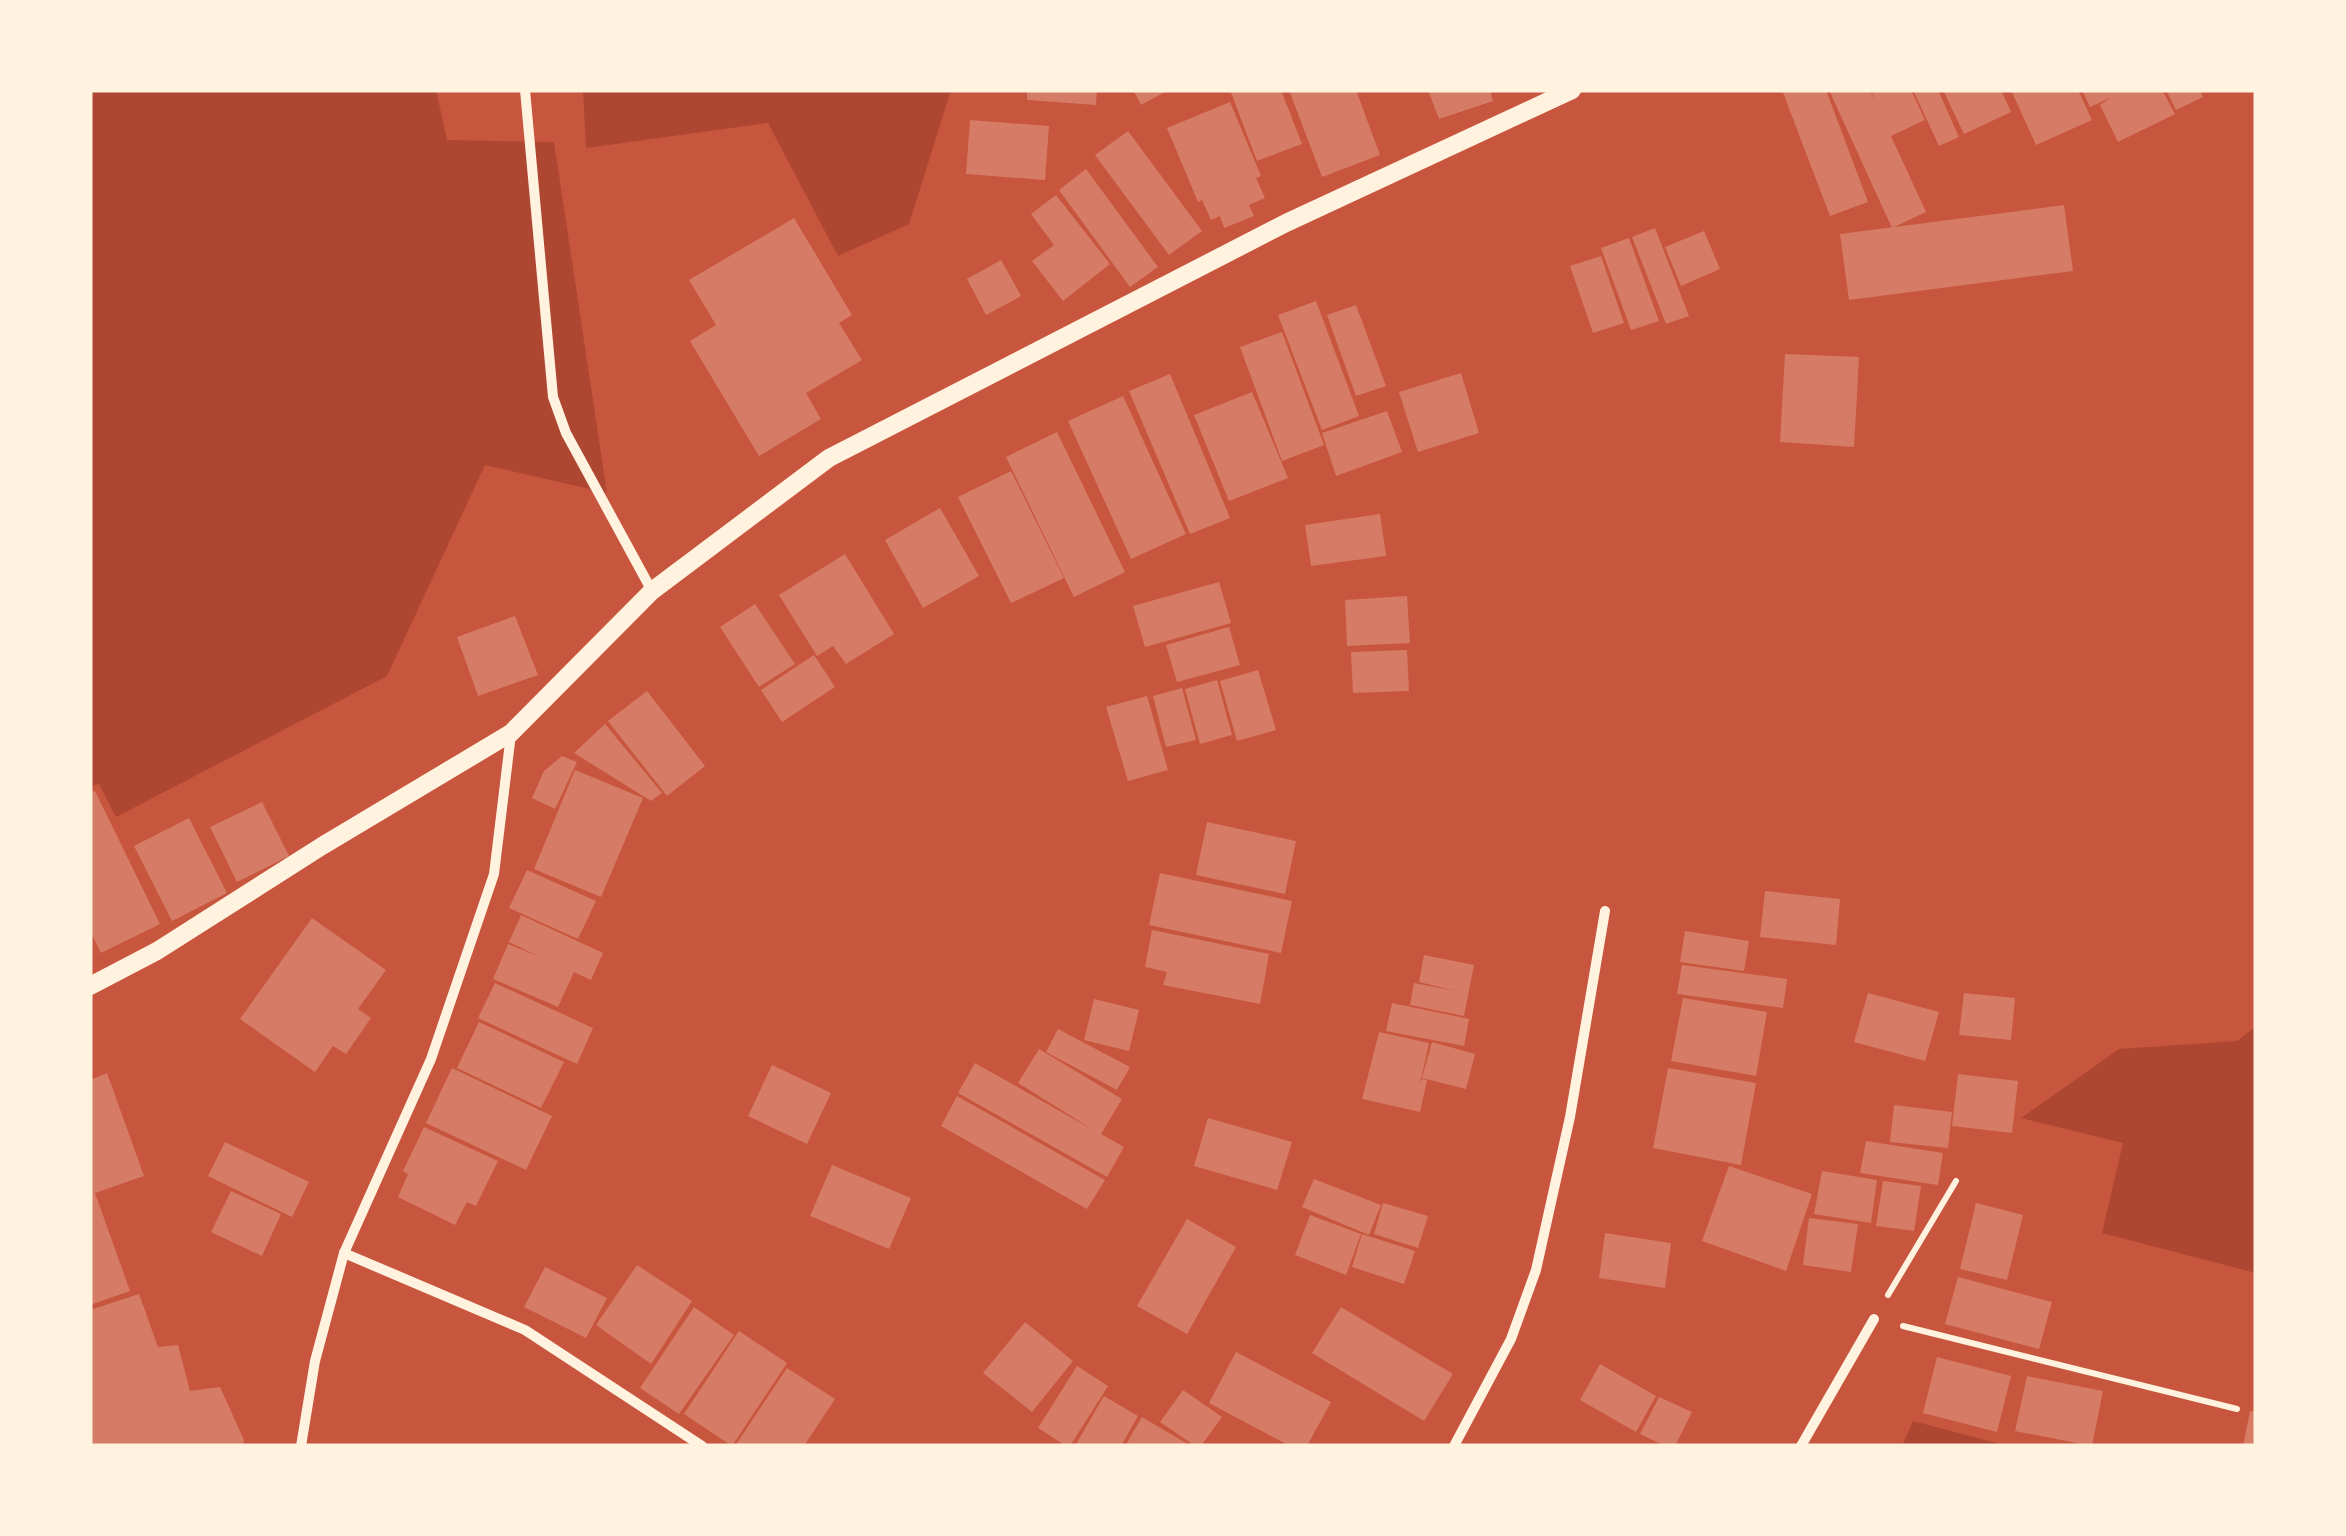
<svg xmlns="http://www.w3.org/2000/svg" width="2346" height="1536" viewBox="0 0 2346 1536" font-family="'Nunito Sans',sans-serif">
  <rect width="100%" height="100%" fill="#c8553d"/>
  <g fill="#ae4732">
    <polygon points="90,90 436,90 447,140 554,142 607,493 485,465 387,676 116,817 99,784 90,787"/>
    <polygon points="583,90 951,90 909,224 838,256 768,123 586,148"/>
    <polygon points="2256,1026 2256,1273 2102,1233 2123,1143 2021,1118 2119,1049 2237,1041"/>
    <polygon points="1913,1421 2008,1446 1902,1446"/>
  </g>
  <g fill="#d67c66">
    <polygon points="1027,90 1097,90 1096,105 1027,100"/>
    <polygon points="1133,90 1169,90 1141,105"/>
    <polygon points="1230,90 1281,90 1302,144 1257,161"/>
    <polygon points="1289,90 1356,90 1380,155 1322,177"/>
    <polygon points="1428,90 1490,90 1493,101 1439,119"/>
    <polygon points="1782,90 1826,90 1868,202 1830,216"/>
    <polygon points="1829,90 1870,90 1875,102 1871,90 1911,90 1925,120 1891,136 1926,212 1892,228"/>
    <polygon points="1913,90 1938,90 1959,137 1939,146"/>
    <polygon points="1943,90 2001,90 2011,112 1964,134"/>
    <polygon points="2011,90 2078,90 2092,120 2036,145"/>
    <polygon points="2082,90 2162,90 2175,114 2118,142 2100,105 2110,98 2090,107"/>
    <polygon points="2166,90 2200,90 2203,97 2176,110"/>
    <polygon points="1230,102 1261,176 1256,178 1265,198 1249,205 1254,216 1224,228 1220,216 1211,220 1202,200 1198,202 1167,128"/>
    <polygon points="970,120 1049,126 1045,180 966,174"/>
    <polygon points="1128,131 1202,231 1169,255 1095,155"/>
    <polygon points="1086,169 1158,267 1130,287 1059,190"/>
    <polygon points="1056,195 1110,264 1063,301 1032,261 1054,245 1031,214"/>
    <polygon points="2064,205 2073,271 1849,300 1840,234"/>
    <polygon points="794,218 852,315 839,323 862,360 806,393 821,419 759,456 690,341 716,325 689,280"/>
    <polygon points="1655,228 1689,316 1666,324 1632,237"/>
    <polygon points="1704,231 1720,269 1681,286 1665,247"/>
    <polygon points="1629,238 1659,321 1631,330 1601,248"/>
    <polygon points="1601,256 1624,323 1593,333 1570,266"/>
    <polygon points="1001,260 1021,296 986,315 967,279"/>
    <polygon points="1316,301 1359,416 1322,430 1278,315"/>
    <polygon points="1356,305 1386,386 1356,396 1327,315"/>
    <polygon points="1282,332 1324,445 1282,461 1240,347"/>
    <polygon points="1785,354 1859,357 1854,447 1780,442"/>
    <polygon points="1461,373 1479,433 1418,452 1399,392"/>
    <polygon points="1170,374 1230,518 1190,534 1129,391"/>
    <polygon points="1252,392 1288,478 1229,501 1194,415"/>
    <polygon points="1123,396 1186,534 1131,559 1068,421"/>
    <polygon points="1387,411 1402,452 1336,476 1322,433"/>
    <polygon points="1057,432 1125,572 1074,597 1006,457"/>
    <polygon points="1011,471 1064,578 1011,603 958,497"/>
    <polygon points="940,508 979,576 923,608 885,540"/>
    <polygon points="1380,514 1386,556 1311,566 1305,525"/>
    <polygon points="845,554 894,634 846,664 833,646 817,656 779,595"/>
    <polygon points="1219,582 1231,623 1145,647 1133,606"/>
    <polygon points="1407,596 1410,643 1347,646 1345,600"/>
    <polygon points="755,604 795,664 759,687 720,627"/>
    <polygon points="515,616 538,675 478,696 457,637"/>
    <polygon points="1229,627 1240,665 1177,682 1166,645"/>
    <polygon points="1407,650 1409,691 1353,693 1351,652"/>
    <polygon points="814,655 835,687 782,722 761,690"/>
    <polygon points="1258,670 1276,730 1237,741 1220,681"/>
    <polygon points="1217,680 1232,735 1200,744 1185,689"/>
    <polygon points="1182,688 1196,740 1166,747 1153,696"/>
    <polygon points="647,691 705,766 667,796 608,721"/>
    <polygon points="1147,696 1168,770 1128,781 1106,707"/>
    <polygon points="605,724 662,793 651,801 574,753"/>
    <polygon points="562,756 577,762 555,809 532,798 544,771"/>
    <polygon points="575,770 643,798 601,897 534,869"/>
    <polygon points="95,791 160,924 101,953 90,931 90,793"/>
    <polygon points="262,802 289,856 237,882 210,827"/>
    <polygon points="189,818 227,893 172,921 134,846"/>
    <polygon points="1207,822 1296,841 1285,894 1196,875"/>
    <polygon points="527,870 596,901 578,939 509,908"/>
    <polygon points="1160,873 1292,901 1281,953 1149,925"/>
    <polygon points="1765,891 1840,899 1836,945 1760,937"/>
    <polygon points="521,915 603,953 591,980 574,972 558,1007 493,979 508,944 540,957 509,942"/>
    <polygon points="312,918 386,970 358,1009 371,1018 346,1054 333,1046 315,1072 240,1019"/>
    <polygon points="1152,930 1269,954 1260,1004 1163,985 1167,972 1145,967"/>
    <polygon points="1685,931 1749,941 1744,971 1680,962"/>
    <polygon points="1424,955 1474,965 1464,1016 1410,1005 1414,983 1456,991 1419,982"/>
    <polygon points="1682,965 1787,979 1783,1008 1677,994"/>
    <polygon points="495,983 593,1028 577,1064 478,1018"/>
    <polygon points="1868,993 1939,1012 1925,1061 1854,1042"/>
    <polygon points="1964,993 2015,998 2011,1040 1959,1035"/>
    <polygon points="1683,998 1767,1012 1756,1076 1671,1061"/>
    <polygon points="1094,999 1139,1010 1129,1051 1084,1040"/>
    <polygon points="1392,1003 1469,1019 1464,1046 1386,1031"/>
    <polygon points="479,1022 564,1062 541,1108 457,1068"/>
    <polygon points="1058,1029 1130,1067 1117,1090 1046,1052"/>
    <polygon points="1379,1032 1429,1043 1420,1084 1422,1079 1427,1080 1420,1112 1362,1099"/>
    <polygon points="1432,1042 1475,1054 1466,1089 1422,1078"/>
    <polygon points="1039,1049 1122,1099 1101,1134 1124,1147 1107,1177 958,1093 975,1063 1095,1131 1018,1083"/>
    <polygon points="772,1065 831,1093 807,1144 748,1116"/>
    <polygon points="452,1068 552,1116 526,1170 426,1123"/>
    <polygon points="1668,1068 1756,1083 1741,1165 1653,1148"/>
    <polygon points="107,1073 144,1176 95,1193 130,1291 90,1305 90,1080"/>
    <polygon points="1958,1074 2018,1081 2012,1133 1952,1126"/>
    <polygon points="957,1096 1105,1180 1087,1209 941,1126"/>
    <polygon points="1894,1105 1952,1112 1948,1148 1890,1142"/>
    <polygon points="1208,1118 1292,1142 1277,1190 1194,1166"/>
    <polygon points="424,1127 498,1161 476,1206 467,1202 455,1225 398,1197 408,1174 403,1171"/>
    <polygon points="1866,1141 1943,1153 1938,1185 1860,1173"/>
    <polygon points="225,1142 309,1182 292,1217 208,1176"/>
    <polygon points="832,1165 911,1198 889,1249 810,1216"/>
    <polygon points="1729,1166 1812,1194 1786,1271 1702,1241"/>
    <polygon points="1822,1171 1877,1180 1871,1223 1814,1214"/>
    <polygon points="1314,1179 1381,1205 1369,1235 1302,1207"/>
    <polygon points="1883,1181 1921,1186 1914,1231 1876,1226"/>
    <polygon points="231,1191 281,1214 262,1256 211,1232"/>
    <polygon points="1383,1203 1428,1216 1418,1248 1374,1234"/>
    <polygon points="1976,1203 2023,1215 2007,1280 1960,1269"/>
    <polygon points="1310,1215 1361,1234 1346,1275 1295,1255"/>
    <polygon points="1809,1218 1858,1224 1851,1272 1803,1265"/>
    <polygon points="1187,1219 1236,1247 1187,1334 1137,1306"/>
    <polygon points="1605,1233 1671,1243 1665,1288 1599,1278"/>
    <polygon points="1362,1234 1415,1251 1404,1284 1352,1267"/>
    <polygon points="637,1265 692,1301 651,1364 596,1325"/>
    <polygon points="545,1267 607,1298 586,1338 524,1307"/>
    <polygon points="1958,1277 2052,1302 2039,1349 1945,1324"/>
    <polygon points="139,1294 158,1347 178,1345 190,1391 220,1387 244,1440 243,1446 90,1446 90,1310"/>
    <polygon points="694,1307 734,1335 679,1414 640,1388"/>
    <polygon points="1341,1307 1453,1374 1424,1421 1312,1353"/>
    <polygon points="1025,1322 1073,1361 1032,1412 983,1373"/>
    <polygon points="739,1331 787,1363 732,1446 684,1414"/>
    <polygon points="1236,1352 1331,1402 1307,1446 1290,1446 1209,1403"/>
    <polygon points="1937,1357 2011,1376 1997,1432 1923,1413"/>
    <polygon points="1600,1364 1656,1396 1636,1432 1580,1400"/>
    <polygon points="1077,1366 1108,1386 1070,1446 1066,1446 1038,1428"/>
    <polygon points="787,1368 835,1399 804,1446 735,1446"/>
    <polygon points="2027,1376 2103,1391 2092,1446 2015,1431"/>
    <polygon points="1183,1390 1222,1417 1201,1446 1195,1446 1160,1422"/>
    <polygon points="1104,1396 1138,1416 1121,1446 1075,1446"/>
    <polygon points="1659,1397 1692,1412 1675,1446 1665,1446 1640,1434"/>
    <polygon points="2250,1411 2256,1412 2256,1446 2243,1446"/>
    <polygon points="1142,1417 1191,1446 1125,1446"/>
  </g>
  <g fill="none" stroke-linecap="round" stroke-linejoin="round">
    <g stroke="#fff3e0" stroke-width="6">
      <polyline points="1888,1295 1956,1181"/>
      <polyline points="1903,1326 2237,1409"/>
    </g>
    <g stroke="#fff3e0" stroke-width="10">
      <polyline points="525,90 553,397 566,433 652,591"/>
      <polyline points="344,1253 525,1330 702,1446"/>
      <polyline points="301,1446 315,1361 344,1253 431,1059 494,874 511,734"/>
      <polyline points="1454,1446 1511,1339 1536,1270 1570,1117 1605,911"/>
      <polyline points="1801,1446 1874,1319"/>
    </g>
    <polyline stroke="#fff3e0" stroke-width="18" points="90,986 157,951 322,846 511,733 652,591 829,458 1286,223 1572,90"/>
  </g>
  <rect width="2346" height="1536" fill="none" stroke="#fff3e0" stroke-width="185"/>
</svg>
